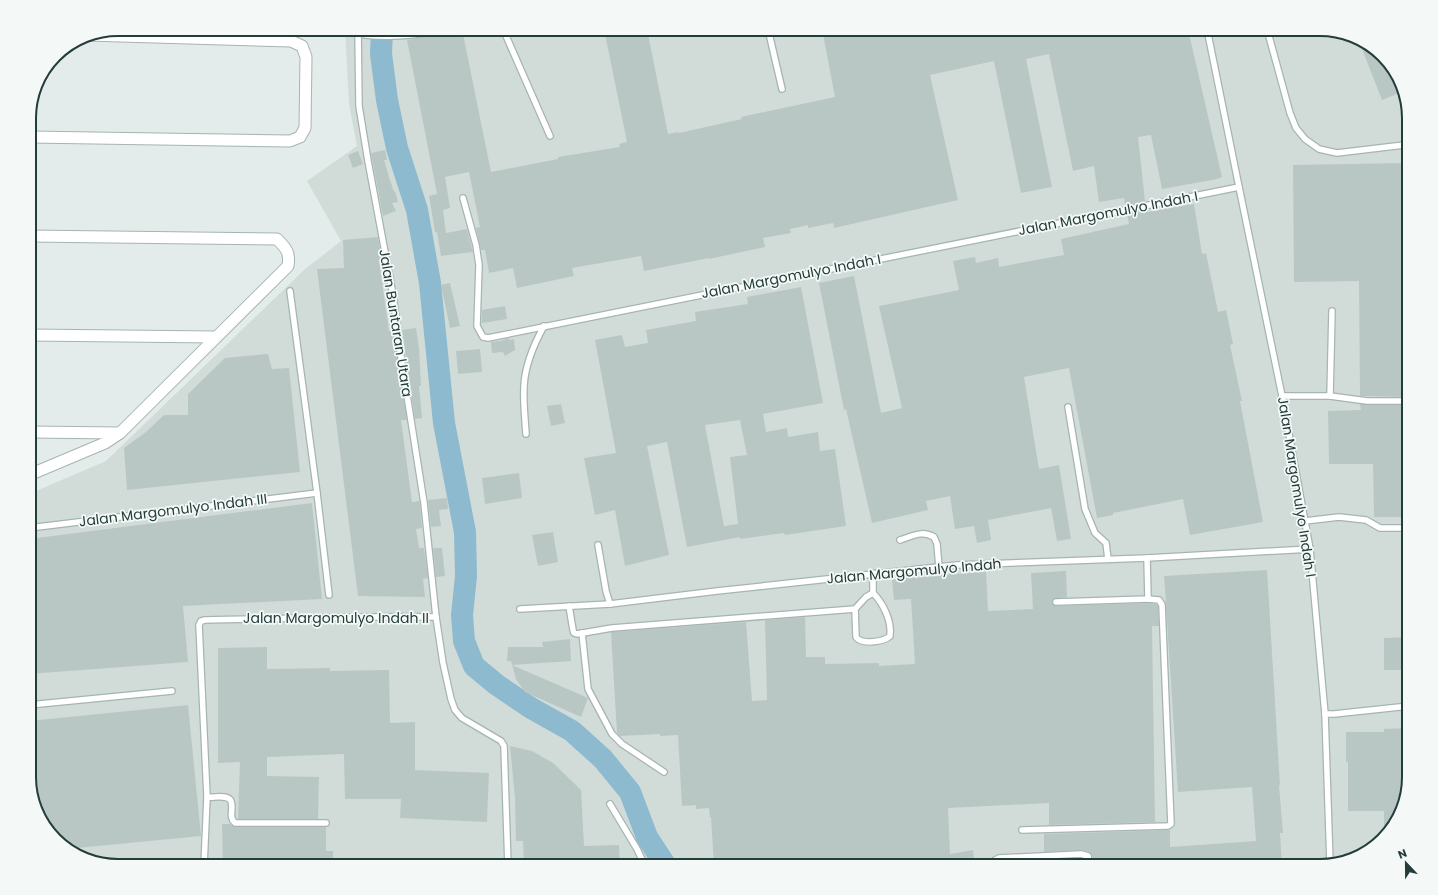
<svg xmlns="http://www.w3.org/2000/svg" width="1438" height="895" viewBox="0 0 1438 895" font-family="Poppins,sans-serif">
  <rect width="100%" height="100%" fill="#e3ecea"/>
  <polygon fill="#d1dcd9" points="345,29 1320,29 1369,44 1397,74 1409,118 1409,777 1394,826 1364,854 1320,866 118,866 69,851 41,821 29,782 29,494 106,461 304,270 341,241 307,181 357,146 349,104"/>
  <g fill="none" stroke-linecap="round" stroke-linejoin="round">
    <polyline stroke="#8dbacf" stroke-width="22" points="382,29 381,54 387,100 397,148 417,210 430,283 444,423 465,532 466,576 462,615 464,641 474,666 497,685 531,708 572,731 603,759 630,792 647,837 666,866"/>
  </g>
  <g fill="#b9c7c4" fill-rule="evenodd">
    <polygon points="462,29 491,172 558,159 558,157 620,147 619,144 627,142 604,29 647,29 668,134 678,132 679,133 742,119 741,117 835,97 822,29 1188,29 1222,177 1217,179 1162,189 1151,135 1138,137 1145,201 1125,206 1124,198 1099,202 1094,166 1073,171 1049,54 1026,59 1052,187 1021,193 994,61 930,75 958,200 834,228 833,223 808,228 808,225 790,229 791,233 763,238 765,247 709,259 709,258 644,271 641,256 572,268 574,276 517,288 513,268 489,273 485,250 481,250 476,228 480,227 469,172 445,177 450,208 443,210 446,233 467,229 473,252 441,256 437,232 435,232 429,196 437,194 407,40 449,33 452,31"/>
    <polygon points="1359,41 1369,44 1397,74 1402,92 1382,100"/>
    <polygon points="385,150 387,160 384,160 389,177 394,192 395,191 398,202 392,203 396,211 383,216 371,153"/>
    <polygon points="358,151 363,164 353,168 348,155"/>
    <polygon points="1409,163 1409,397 1360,396 1359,281 1294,282 1293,165"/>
    <polygon points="1194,204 1202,254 1206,253 1218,312 1226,310 1233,344 1230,345 1242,401 1240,401 1263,522 1190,535 1183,499 1113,513 1113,515 1097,518 1069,368 1024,377 1039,469 1059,465 1071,539 1057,541 1051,508 988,520 991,540 977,543 974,526 955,529 950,496 926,501 928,510 872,523 846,409 844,410 819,283 854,276 881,413 902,408 879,306 959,290 953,261 975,257 976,263 998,258 999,267 1064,255 1061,239 1129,224 1127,214 1146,210 1147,212"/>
    <polygon points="378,237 382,261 379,261 389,331 393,331 407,420 401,420 412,502 419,501 420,504 422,528 416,529 419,548 424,548 428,578 423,579 425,597 358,596 317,269 344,268 343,240"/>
    <polygon points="450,283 460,326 450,328 441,285"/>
    <path d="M801,287L823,403L763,414L766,432L787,428L788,437L818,432L820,451L835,449L846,526L785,535L784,533L740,539V537L687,547L667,442L647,446L669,555L625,566L615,510L595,515L584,458L616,453L595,340L622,335L625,347L648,343L646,330L696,321L695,312L748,304L747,297ZM740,420L747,455L730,457L738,524L724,526L705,425Z"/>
    <polygon points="505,306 507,319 482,323 482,310"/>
    <polygon points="416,328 419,348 421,386 419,386 422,418 415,419 402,330"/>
    <polygon points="509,338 509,340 514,339 515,350 505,356 503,352 492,353 491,342 501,341"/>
    <polygon points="480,349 482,372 458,374 456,351"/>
    <polygon points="268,354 272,369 289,368 300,472 127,490 124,448 146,432 164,415 188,415 188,394 225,358"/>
    <polygon points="561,404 565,423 551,426 547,406"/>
    <polygon points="1360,404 1409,405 1409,517 1374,517 1373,464 1329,464 1328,411 1361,410"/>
    <polygon points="519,473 522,498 485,504 482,478"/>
    <polygon points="447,498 448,509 439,510 441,526 431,527 428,500"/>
    <polygon points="312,503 322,599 183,606 188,662 29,674 29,539"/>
    <polygon points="553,532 558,562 538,566 532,535"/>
    <polygon points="433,548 442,548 445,576 436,577"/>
    <polygon points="1267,570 1280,785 1279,785 1283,833 1280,833 1282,866 1094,866 1092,855 1089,852 1081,850 1044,852 1044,834 1170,830 1170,847 1256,841 1252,787 1178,792 1166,605 1165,601 1166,601 1164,576"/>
    <polygon points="1066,571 1067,597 1053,599 1052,603 1054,606 1148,603 1156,604 1158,606 1159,626 1152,626 1155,822 1049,825 1049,803 948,808 950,854 973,850 975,866 775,866 775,862 714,866 711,817 710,817 709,808 696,809 696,805 682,806 678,735 660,736 660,734 620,736 617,733 611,632 746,622 752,701 767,700 765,620 805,617 806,657 825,657 825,664 879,663 879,666 915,664 911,599 894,600 892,579 941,576 941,575 986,572 988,611 1033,609 1031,573"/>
    <polygon points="1409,637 1409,670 1384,670 1384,638"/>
    <polygon points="570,639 571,661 512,665 588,698 581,717 525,692 516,679 511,661 507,661 508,647 543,647 542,642"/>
    <polygon points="267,647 267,669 330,668 330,671 389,670 390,723 415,722 415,770 489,773 487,822 400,818 401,799 345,799 344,754 267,757 267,776 319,777 318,819 238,819 240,762 218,763 218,648"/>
    <polygon points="188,705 201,836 67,849 41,821 29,782 29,721"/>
    <polygon points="1409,728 1409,777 1394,825 1384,826 1384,811 1348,811 1348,762 1346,762 1346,732 1384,732 1384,729"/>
    <polygon points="510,746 532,751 553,763 581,790 584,846 619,845 620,866 524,866 523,841 516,841 515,798"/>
    <polygon points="222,824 230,824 235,827 326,827 326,851 333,851 333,866 223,866"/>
    <polygon points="1081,858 1084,859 1086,866 1044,866 1044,860"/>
  </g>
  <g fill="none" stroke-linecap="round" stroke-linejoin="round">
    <g stroke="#a6b4b2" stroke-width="8">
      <g id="service">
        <polyline points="358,29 359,106 368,161 393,295 401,357 424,503 436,617 443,663 451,699 455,710 462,718 501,741 504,746 508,866"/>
        <polyline points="503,29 550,136"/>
        <polyline points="768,29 782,89"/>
        <polyline points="1207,29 1239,187 1282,396 1310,549 1325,714 1330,863"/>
        <polyline points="1267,29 1290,113 1296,128 1305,139 1319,149 1337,153 1404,145 1409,143"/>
        <path d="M358,34C389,39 418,35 448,29"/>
        <polyline points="463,198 476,245 479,265 477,326 483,337 488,338 1239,187"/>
        <polyline points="1282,396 1330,396 1332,311"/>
        <polyline points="1330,396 1367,401 1409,401"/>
        <polyline points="1068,407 1085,509 1095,533 1106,543 1108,559"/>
        <path d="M526,434C525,418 523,402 524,386C525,366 534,344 544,326"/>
        <polyline points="317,493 329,595"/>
        <polyline points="1305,521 1339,517 1366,520 1380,528 1409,528"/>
        <polyline points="29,528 317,493 290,291"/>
        <path d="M900,540C913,536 922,530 934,537L937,544L939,567"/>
        <polyline points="598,545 606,591 610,604"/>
        <path d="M873,573V593C883,603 892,621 890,636C884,642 861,645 856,637L855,609L866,597L873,593"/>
        <polyline points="1056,602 1148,599 1147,558"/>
        <polyline points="569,606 573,630 574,633 577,634 612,628 855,609"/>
        <polyline points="520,609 610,604 717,591 957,565 1147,558 1310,549"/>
        <polyline points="582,633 588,689 612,734 622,744 664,772"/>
        <polyline points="29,705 172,691"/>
        <polyline points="1325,714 1334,714 1409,706"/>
        <path d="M207,797C213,798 228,794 231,801C234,809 228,817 235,823H326"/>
        <polyline points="610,804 637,849 645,866"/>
        <polyline points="1022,830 1168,826 1171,824 1162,605 1159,600 1148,599"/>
        <polyline points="163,866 178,865"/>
        <path d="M204,866L207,797L199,625L201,621L205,620C282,619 359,616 436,617"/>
        <polyline points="993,866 995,860 999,858 1081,854 1088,856 1090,866"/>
      </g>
    </g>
    <g stroke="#a6b4b2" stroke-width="13">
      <g id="minor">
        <polyline points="29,137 290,141 300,137 305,128 306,57 302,46 291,41 87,35"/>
        <path d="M29,236L277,239C287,249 290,253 288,266L120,433L105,443L29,475"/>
        <polyline points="29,335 215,337"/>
        <polyline points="29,432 120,433"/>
      </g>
    </g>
    <use href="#service" stroke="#fff" stroke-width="5.5"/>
    <use href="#minor" stroke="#fff" stroke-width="11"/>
  </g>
  <g text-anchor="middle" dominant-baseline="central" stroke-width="3.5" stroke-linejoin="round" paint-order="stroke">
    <g font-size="14" fill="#233d3b" stroke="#f4f9f7">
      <text transform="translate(1108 213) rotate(-11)">Jalan Margomulyo Indah I</text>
      <text transform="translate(791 276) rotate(-11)">Jalan Margomulyo Indah I</text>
      <text transform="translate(396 323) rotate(81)">Jalan Buntaran Utara</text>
      <text transform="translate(1297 487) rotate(81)">Jalan Margomulyo Indah I</text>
      <text transform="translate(173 510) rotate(-7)">Jalan Margomulyo Indah III</text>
      <text transform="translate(914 571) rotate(-5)">Jalan Margomulyo Indah</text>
      <text x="336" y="618">Jalan Margomulyo Indah II</text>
    </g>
  </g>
  <path d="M0 0H1438V895H0ZM118 36H1320A82 82 0 0 1 1402 118V777A82 82 0 0 1 1320 859H118A82 82 0 0 1 36 777V118A82 82 0 0 1 118 36Z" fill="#f4f9f7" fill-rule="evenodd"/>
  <path fill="none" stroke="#233d3b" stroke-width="2" d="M118 36H1320A82 82 0 0 1 1402 118V777A82 82 0 0 1 1320 859H118A82 82 0 0 1 36 777V118A82 82 0 0 1 118 36Z"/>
  <g transform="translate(1406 863) rotate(338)" stroke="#f4f9f7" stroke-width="3" paint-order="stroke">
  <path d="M0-3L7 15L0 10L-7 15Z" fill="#233d3b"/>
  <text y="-6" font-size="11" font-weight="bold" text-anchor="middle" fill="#233d3b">N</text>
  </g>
</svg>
